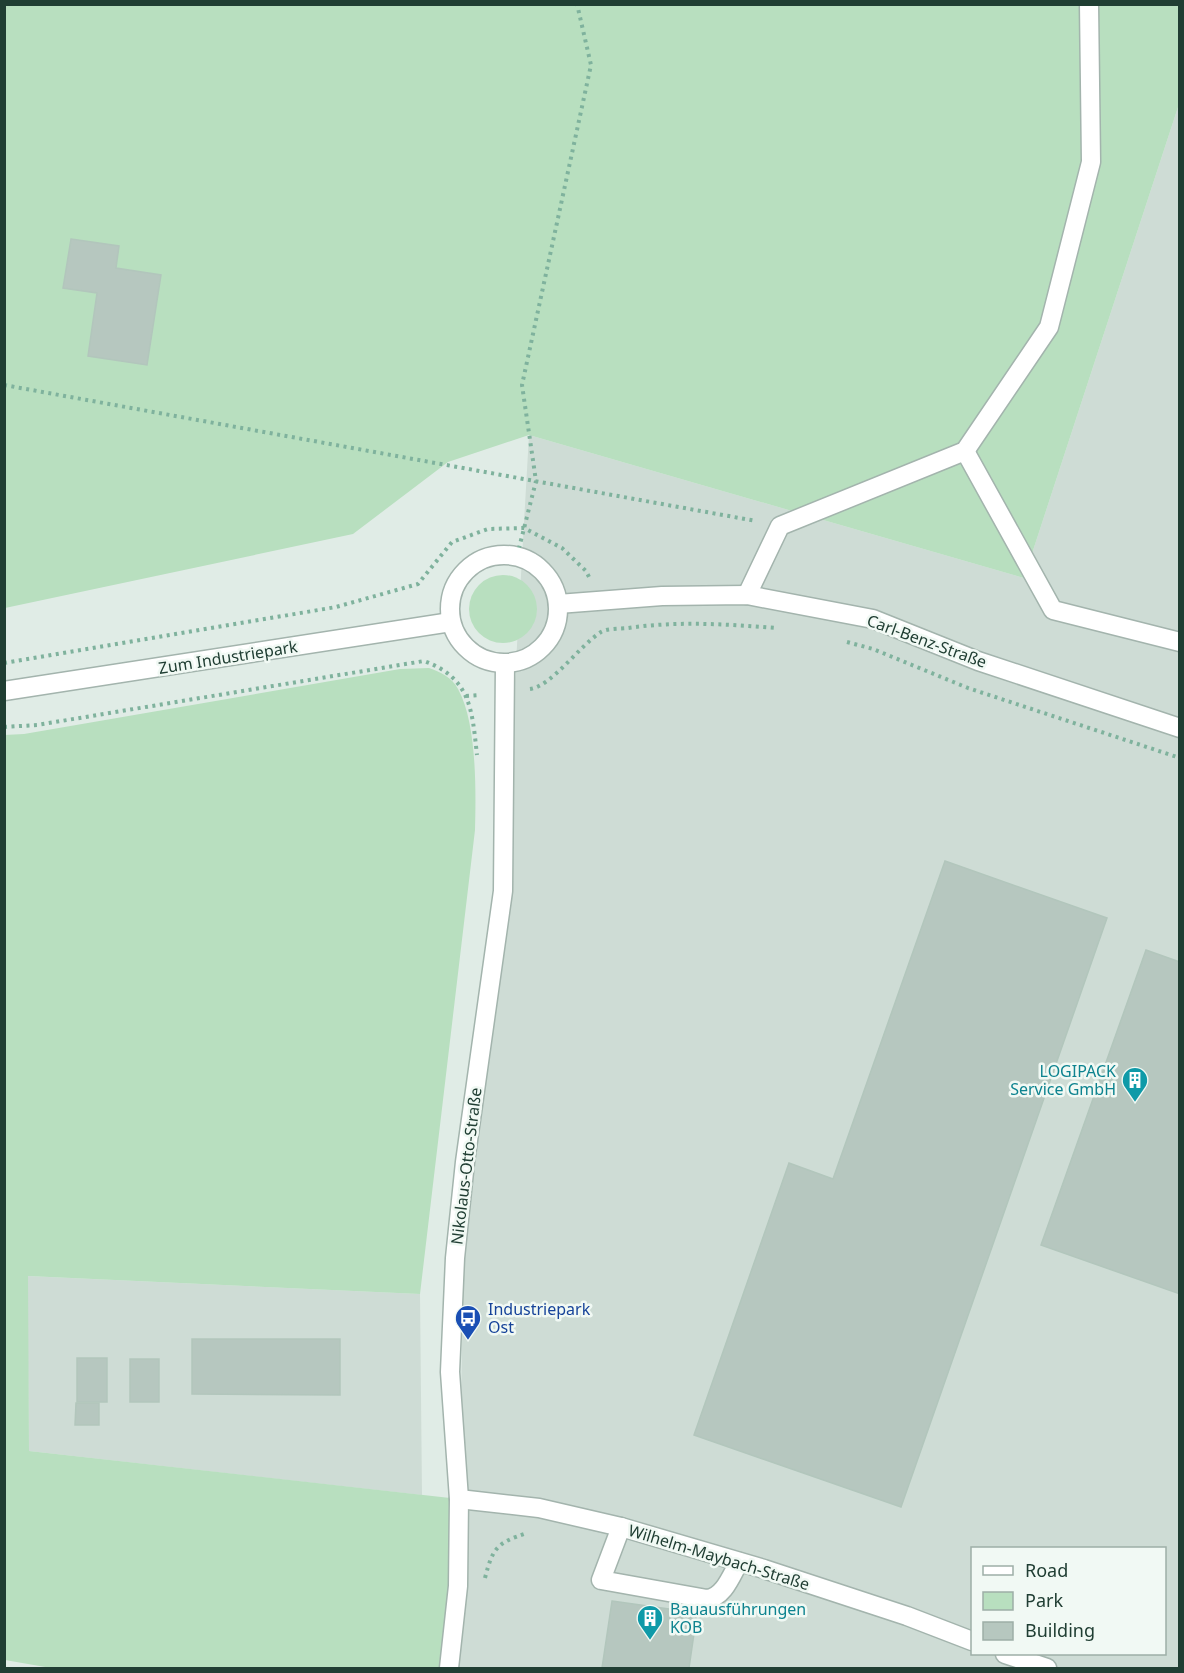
<svg xmlns="http://www.w3.org/2000/svg" width="1184" height="1673" viewBox="0 0 1184 1673" font-family="'Noto Sans',sans-serif">
  <rect width="100%" height="100%" fill="#e0ece6"/>
  <g fill="#cedcd5" fill-rule="evenodd">
    <path d="M1179,104V1668H449L458,1586L465,1162L503,891L529,435L1024,578ZM972,1548H1164V1654H972Z"/>
    <polygon points="27,1276 420,1294 422,1495 29,1451"/>
  </g>
  <g fill="#b8dfbf">
    <polygon points="4,5 1179,5 1179,104 1024,578 529,435 448,462 353,534 5,608"/>
    <circle cx="503" cy="609" r="34"/>
    <path d="M429,668C440,672 452,677 458,689C477,723 476,791 475,830L420,1294L28,1276L29,1451L459,1499L449,1668H51L5,1660L4,735L24,734L400,669Z"/>
  </g>
  <g fill="#b6c7bf" stroke="#b2c6bc" stroke-width="1.5">
    <polygon points="71,239 119,246 116,268 161,275 147,365 88,356 97,293 63,288"/>
    <polygon points="945,861 1107,918 901,1507 694,1435 789,1163 833,1179"/>
    <polygon points="1146,950 1180,962 1180,1294 1041,1245"/>
    <polygon points="192,1339 340,1339 340,1395 192,1394"/>
    <rect x="77" y="1358" width="30" height="44"/>
    <rect x="130" y="1359" width="29" height="43"/>
    <polygon points="76,1403 99,1403 99,1425 75,1425"/>
    <polygon points="612,1601 697,1613 689,1668 602,1668"/>
  </g>
  <g fill="none" stroke-linecap="round" stroke-linejoin="round">
    <g stroke="#a3b4ad" stroke-width="21">
      <g id="lane">
        <polyline points="965,451 1053,610 1180,642"/>
        <polyline points="747,595 780,526 965,451 1049,327 1091,162 1089,4"/>
        <path d="M621,1527L601,1580L707,1599C724,1597 731,1576 739,1562"/>
      </g>
    </g>
    <g stroke="#a3b4ad" stroke-width="21">
      <g id="street">
        <circle cx="504" cy="609" r="54"/>
        <polyline points="558,604 662,596 747,595 873,619 978,661 1180,728"/>
        <polyline points="4,691 451,622"/>
        <polyline points="459,1499 539,1508 621,1527 764,1569 907,1616 972,1641"/>
        <polyline points="1005,1654 1047,1668"/>
        <polyline points="449,1668 458,1586 459,1499 450,1372 455,1258 465,1162 503,891 505,664"/>
      </g>
    </g>
    <g stroke="#7fb29d" stroke-width="4" stroke-dasharray="3 4.5" stroke-linecap="butt">
      <polyline points="4,385 756,521"/>
      <polyline points="517,556 536,481 522,385 591,65 577,4"/>
      <polyline points="847,642 873,649 968,688 1180,758"/>
      <polyline points="4,663 336,607 418,584 452,542 488,529 524,528 562,548 586,571 590,579"/>
      <path d="M530,689C552,686 579,646 601,632C608,628 620,629 628,628C677,621 726,624 776,628"/>
      <polyline points="466,696 480,695"/>
      <path d="M4,727L37,725L424,661C471,678 472,710 477,755"/>
      <path d="M485,1578C493,1547 497,1543 527,1533"/>
    </g>
    <use href="#lane" stroke="#fff" stroke-width="18"/>
    <use href="#street" stroke="#fff" stroke-width="18"/>
  </g>
  <defs>
    <g id="building-pin" transform="scale(1.35)"><path d="M0 17L-7.5 6A9.5 9.5 0 1 1 7.5 6Z" fill="#0f9aa8" stroke="#f1f9f4"/><path d="M-4-6H4V6H1V3H-1V6H-4ZM-2.5-4.3h1.7v1.8h-1.7ZM.8-4.3h1.7v1.8H.8ZM-2.5-1h1.7V.8h-1.7ZM.8-1h1.7V.8H.8Z" fill="#fff"/></g>
    <g id="bus-pin" transform="scale(1.35)"><path d="M0 17L-7.5 6A9.5 9.5 0 1 1 7.5 6Z" fill="#1a4fb4" stroke="#f1f9f4"/><path d="M-5-6H5V4H4V6H2V4H-2V6H-4V4H-5ZM-3.5-4V0h7V-4ZM-3.5 1.2v1.5H-2V1.2ZM2 1.2v1.5H3.5V1.2Z" fill="#fff"/></g>
  </defs>
  <g fill-rule="evenodd">
    <use href="#building-pin" x="1135" y="1080"/>
    <use href="#bus-pin" x="468" y="1318"/>
    <use href="#building-pin" x="650" y="1618"/>
  </g>
  <g text-anchor="middle" dominant-baseline="central" stroke-width="5" stroke-linejoin="round" paint-order="stroke">
    <g font-size="16" fill="#203e33" stroke="#f1f9f4">
      <text transform="translate(927 641) rotate(20)">Carl-Benz-Straße</text>
      <text transform="translate(228 657) rotate(-9)">Zum Industriepark</text>
      <text transform="translate(466 1166) rotate(-83)">Nikolaus-Otto-Straße</text>
      <text transform="translate(719 1557) rotate(17)">Wilhelm-Maybach-Straße</text>
    </g>
    <g font-size="16" fill="#0d838f" stroke="#f1f9f4" text-anchor="end">
      <text x="1116" y="1071">LOGIPACK<tspan x="1116" dy="18">Service GmbH</tspan></text>
      <text x="670" y="1609" text-anchor="start">Bauausführungen<tspan x="670" dy="18">KOB</tspan></text>
    </g>
    <g font-size="16" fill="#164399" stroke="#f1f9f4" text-anchor="start">
      <text x="488" y="1309">Industriepark<tspan x="488" dy="18">Ost</tspan></text>
    </g>
  </g>
  <rect width="1184" height="1673" fill="none" stroke="#203e33" stroke-width="12"/>
  <rect x="971" y="1547" width="195" height="108" fill="#f1f9f4" stroke="#9daea7" stroke-width="1.5"/>
  <rect x="983" y="1566" width="30" height="9" fill="#ffffff" stroke="#9daea7" stroke-width="1.5"/>
  <text x="1025" y="1577" font-size="18" fill="#203e33">Road</text>
  <rect x="983" y="1592" width="30" height="18" fill="#b8dfbf" stroke="#9daea7" stroke-width="1.5"/>
  <text x="1025" y="1607" font-size="18" fill="#203e33">Park</text>
  <rect x="983" y="1622" width="30" height="18" fill="#b6c7bf" stroke="#9daea7" stroke-width="1.5"/>
  <text x="1025" y="1637" font-size="18" fill="#203e33">Building</text>
</svg>
